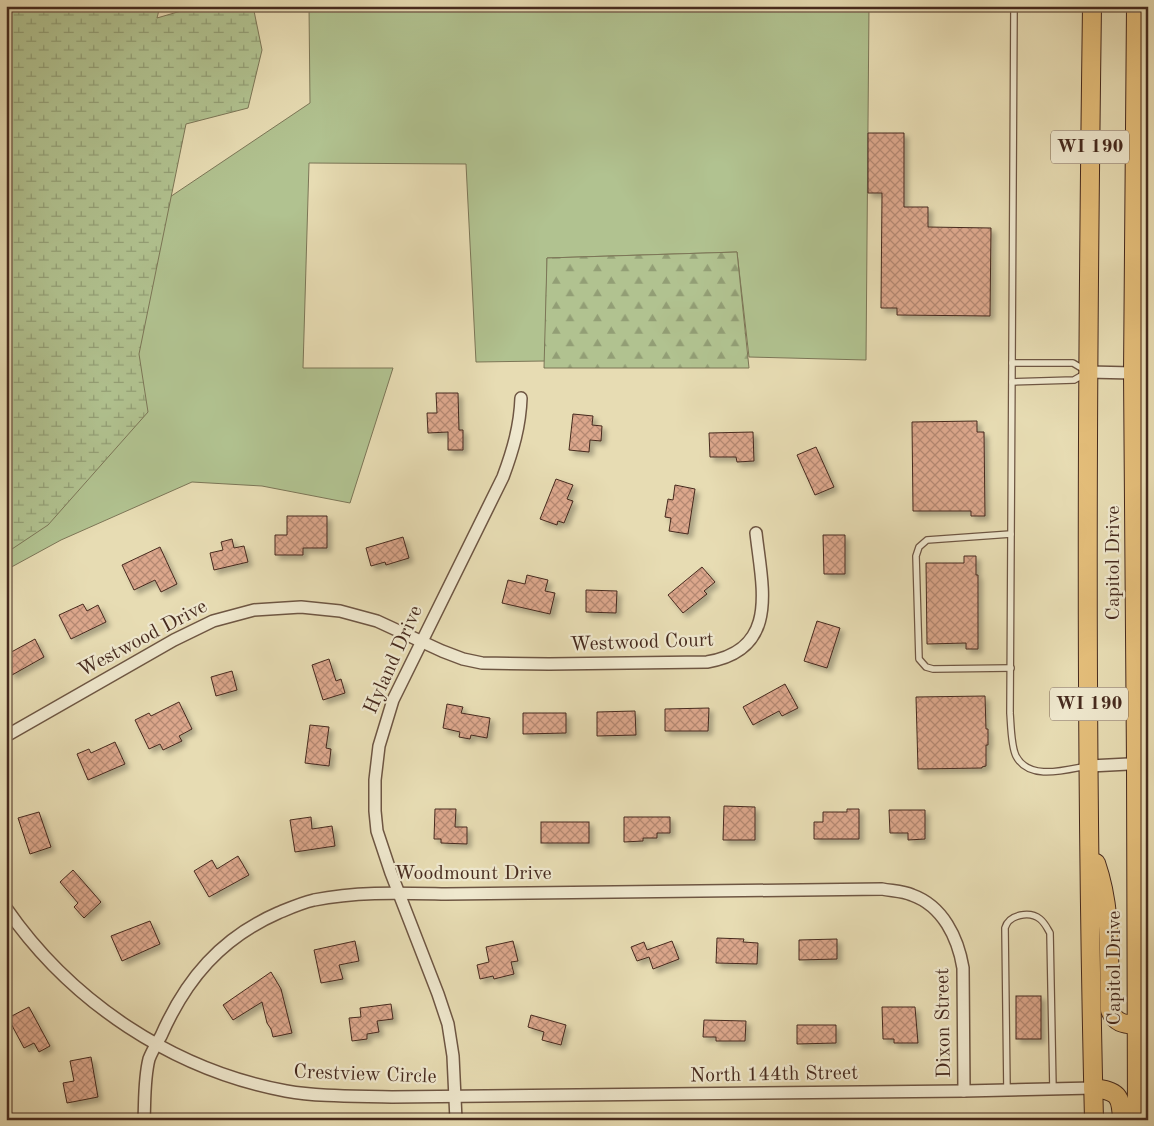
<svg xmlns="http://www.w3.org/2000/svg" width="1154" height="1126" viewBox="0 0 1154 1126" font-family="'Old Standard TT',serif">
  <defs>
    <pattern id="forest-firs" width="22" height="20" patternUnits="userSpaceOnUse" patternTransform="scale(1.25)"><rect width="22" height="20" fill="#b1c290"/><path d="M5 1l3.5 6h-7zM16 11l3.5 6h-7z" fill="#929e75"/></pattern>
    <pattern id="wetland-marsh" width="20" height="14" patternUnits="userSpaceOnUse" patternTransform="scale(1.25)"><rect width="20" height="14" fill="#b1c290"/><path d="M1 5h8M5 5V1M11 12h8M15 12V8" fill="none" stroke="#929e75"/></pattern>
    <pattern id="building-cross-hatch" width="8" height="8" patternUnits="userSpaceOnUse" patternTransform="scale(1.25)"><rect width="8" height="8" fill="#dca78c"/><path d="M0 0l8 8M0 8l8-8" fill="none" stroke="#b48872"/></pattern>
    <filter id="shadow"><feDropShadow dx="4" dy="4" stdDeviation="2.5" flood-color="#0004"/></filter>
  </defs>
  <rect width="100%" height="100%" fill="#e7dcb3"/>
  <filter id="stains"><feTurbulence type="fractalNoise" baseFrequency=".004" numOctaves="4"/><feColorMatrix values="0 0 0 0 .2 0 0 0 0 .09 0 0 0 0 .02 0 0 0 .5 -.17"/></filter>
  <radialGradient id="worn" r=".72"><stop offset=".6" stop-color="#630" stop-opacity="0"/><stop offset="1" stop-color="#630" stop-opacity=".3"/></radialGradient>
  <polygon fill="#b1c290" stroke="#7c7657" points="309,6 869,6 866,360 749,357 737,252 547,258 545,361 476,362 466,164 309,163 303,368 393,368 350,503 262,486 192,482 61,540 6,570 6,307 310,103"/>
  <polygon fill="url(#forest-firs)" stroke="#7c7657" points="737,252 749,368 544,368 547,258"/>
  <polygon fill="url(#wetland-marsh)" stroke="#7c7657" points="6,6 160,6 157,18 198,6 253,6 262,50 248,108 186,124 139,354 148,412 48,525 6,553"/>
  <g fill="url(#building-cross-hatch)" stroke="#462a1e" filter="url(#shadow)">
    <polygon points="868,133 904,133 904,207 928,207 928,227 991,228 990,316 897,315 897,308 881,308 882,193 868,193"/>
    <polygon points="436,393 458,393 459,430 463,430 463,450 448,450 448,432 428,433 427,413 437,413"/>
    <polygon points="573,414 593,416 592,425 602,426 601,441 590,440 589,452 569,450"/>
    <polygon points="977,421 977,432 984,432 985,516 971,516 971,511 913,511 912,422"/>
    <polygon points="753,432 754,461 737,462 736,457 710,457 709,433"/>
    <polygon points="816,447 834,487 815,495 797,455"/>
    <polygon points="556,479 573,485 567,499 573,501 564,523 558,521 557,525 540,519"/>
    <polygon points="675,485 695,489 688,534 669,531 671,518 665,517 668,499 673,500"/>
    <polygon points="287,516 327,516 327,548 303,548 303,555 275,555 275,535 287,535"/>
    <polygon points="823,535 845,535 845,574 824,574"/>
    <polygon points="403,537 409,558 386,565 385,562 371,566 366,548"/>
    <polygon points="232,539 234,548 244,546 248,562 214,570 210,553 223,550 221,542"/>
    <polygon points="160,547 177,584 161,592 155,580 134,590 122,565"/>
    <polygon points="964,556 976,556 976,575 978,575 978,649 966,649 966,643 927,644 926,563 964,563"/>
    <polygon points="702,567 715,582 704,591 707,594 683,613 668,595"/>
    <polygon points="527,575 548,580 545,591 555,593 550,614 502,603 508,580 525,584"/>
    <polygon points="586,590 617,591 616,613 586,612"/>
    <polygon points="83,604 87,611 98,605 106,622 71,639 59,615"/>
    <polygon points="817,621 840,628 827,668 804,661"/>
    <polygon points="35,639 44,657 12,675 6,664 6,655"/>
    <polygon points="329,659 336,681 341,679 345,693 323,700 312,665"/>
    <polygon points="232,671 237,690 216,696 211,677"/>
    <polygon points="785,684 798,708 782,716 779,711 753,725 743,707"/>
    <polygon points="985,696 986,729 988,729 988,745 986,745 986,766 982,767 982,768 918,769 916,697"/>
    <polygon points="179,702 192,729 179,736 182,741 163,750 160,744 149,749 135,720 149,713 151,716"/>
    <polygon points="447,704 463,707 461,713 490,718 487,738 471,735 470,739 459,737 460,732 443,728"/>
    <polygon points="709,708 708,731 665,731 665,709"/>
    <polygon points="635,711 636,735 597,736 597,712"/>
    <polygon points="523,713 566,713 566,733 523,734"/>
    <polygon points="310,725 329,727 326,748 331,749 329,766 305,763"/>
    <polygon points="115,742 125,764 88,780 77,754 89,749 91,753"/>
    <polygon points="724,806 755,807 755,840 723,840"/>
    <polygon points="435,809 456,809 455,827 467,827 467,844 441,843 441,839 434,839"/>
    <polygon points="847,809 859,809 859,839 814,839 814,822 823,822 823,812 847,812"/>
    <polygon points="889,810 925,810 925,839 908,840 908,833 890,833"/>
    <polygon points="39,812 51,847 30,854 18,818"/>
    <polygon points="311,817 312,829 332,826 335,846 295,852 290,820"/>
    <polygon points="624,817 670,817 670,833 657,833 657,838 643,838 643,841 624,842"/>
    <rect x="541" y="822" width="48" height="21"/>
    <polygon points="238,856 249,875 209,897 194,871 212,860 217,869"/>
    <polygon points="73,870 101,902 84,918 74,907 78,903 60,882"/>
    <polygon points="150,921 160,944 122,961 111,936"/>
    <polygon points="717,938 744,939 743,942 758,943 757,964 716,963"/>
    <polygon points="837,939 837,959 799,960 799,940"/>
    <polygon points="355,941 359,961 339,965 343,979 321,983 314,950"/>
    <polygon points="513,941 518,961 511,962 514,974 494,979 493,976 480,979 477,965 489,962 486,947"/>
    <polygon points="672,941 679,959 653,969 649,957 637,961 631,947 644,942 647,950"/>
    <polygon points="271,972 281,989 292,1033 273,1037 271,1029 267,1023 262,1002 233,1020 223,1005"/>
    <rect x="1016" y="996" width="25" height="43"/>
    <polygon points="391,1004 393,1019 377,1021 379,1032 367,1034 367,1039 352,1041 349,1018 361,1017 360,1008"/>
    <polygon points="29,1007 50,1046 39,1052 34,1043 24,1048 8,1018"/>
    <polygon points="882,1007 915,1007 918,1043 894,1043 894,1039 883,1039"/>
    <polygon points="531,1015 566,1025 561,1045 542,1040 544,1032 528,1027"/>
    <polygon points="704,1020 746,1021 745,1041 716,1041 716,1037 703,1037"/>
    <polygon points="797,1025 836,1025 836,1043 797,1044"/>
    <polygon points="91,1057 98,1097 67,1103 63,1083 74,1081 70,1061"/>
  </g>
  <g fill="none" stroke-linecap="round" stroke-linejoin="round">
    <g stroke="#6e5643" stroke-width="8">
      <g id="service">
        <path d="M1014,6L1010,713C1011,725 1011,746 1016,756C1029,781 1065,770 1087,766"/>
        <polyline points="1012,363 1073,363 1088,372 1074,380 1012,382"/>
        <polyline points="1137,481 1148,481"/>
        <polyline points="1011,668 933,669 926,667 919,659 916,556 919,547 927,540 1011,534"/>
        <path d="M1007,1090L1005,928C1009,914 1030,911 1040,919C1045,923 1047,928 1050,933L1053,1089"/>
      </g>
    </g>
    <g stroke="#6e5643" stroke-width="14">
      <g id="minor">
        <polyline points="1088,372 1133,373 1148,367"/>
        <path d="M6,736L174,640L213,621L254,610L301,607L340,611L377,621L442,651L463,659L482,663L549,664L707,662C780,650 762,587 756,533"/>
        <polyline points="1090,766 1148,763"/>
        <path d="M6,908C71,1002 173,1070 286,1091C320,1097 357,1096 392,1097L964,1091L1093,1088"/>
        <path d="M144,1120C145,1100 144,1079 149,1059C152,1051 157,1043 161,1036C186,979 221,938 278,913C290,908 301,903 314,900C358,891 402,893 446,894L882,889C892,891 903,891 912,895C943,906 958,938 963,968L964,1091"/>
        <path d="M456,1120L453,1056L448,1024L438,994L391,873L377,831L375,811V780L379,746L393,700L503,477C513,450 520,426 521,398"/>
      </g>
    </g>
    <g stroke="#462a1e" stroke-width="20">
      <g id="primary">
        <path d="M1092,6C1087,377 1085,749 1094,1120"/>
        <polyline points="1136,6 1133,373 1136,764 1137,1120"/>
        <path d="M1096,863C1113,912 1108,960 1110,1010C1115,1023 1123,1024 1136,1025"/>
        <path d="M1093,1088C1118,1091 1121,1095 1122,1120"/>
      </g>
    </g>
    <use href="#service" stroke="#efe8ce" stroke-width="5.5"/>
    <use href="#minor" stroke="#efe8ce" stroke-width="11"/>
    <use href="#primary" stroke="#e4be7a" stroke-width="18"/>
  </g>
  <g text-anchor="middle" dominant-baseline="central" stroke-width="4.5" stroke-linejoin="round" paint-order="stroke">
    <g fill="#efe8ce" stroke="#796353" stroke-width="1">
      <rect x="1051" y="130.5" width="78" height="33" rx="4"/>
      <rect x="1050" y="687.5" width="78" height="33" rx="4"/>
    </g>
    <g font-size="19" font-weight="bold" fill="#462a1e">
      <text x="1090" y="147">WI 190</text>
      <text x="1089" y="704">WI 190</text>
    </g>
    <g font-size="20" fill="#462a1e" stroke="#efe8ce">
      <text transform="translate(1114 563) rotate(-90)">Capitol Drive</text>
      <text transform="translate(143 639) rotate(-28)">Westwood Drive</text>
      <text transform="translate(642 643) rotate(-2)">Westwood Court</text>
      <text transform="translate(394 660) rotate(-66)">Hyland Drive</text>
      <text x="473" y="874">Woodmount Drive</text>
      <text transform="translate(1115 968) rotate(-90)">Capitol Drive</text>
      <text transform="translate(944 1023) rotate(-91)">Dixon Street</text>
      <text transform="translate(365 1075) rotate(2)">Crestview Circle</text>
      <text transform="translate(774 1075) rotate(-1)">North 144th Street</text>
    </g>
  </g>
  <rect width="1154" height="1126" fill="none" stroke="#e7dcb3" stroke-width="25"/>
  <rect x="8" y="8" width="1139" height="1111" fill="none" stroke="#462a1e" stroke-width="2.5"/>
  <rect x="12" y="12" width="1129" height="1101" fill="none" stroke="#462a1e"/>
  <rect width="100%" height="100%" filter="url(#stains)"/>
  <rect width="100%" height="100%" fill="url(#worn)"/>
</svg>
